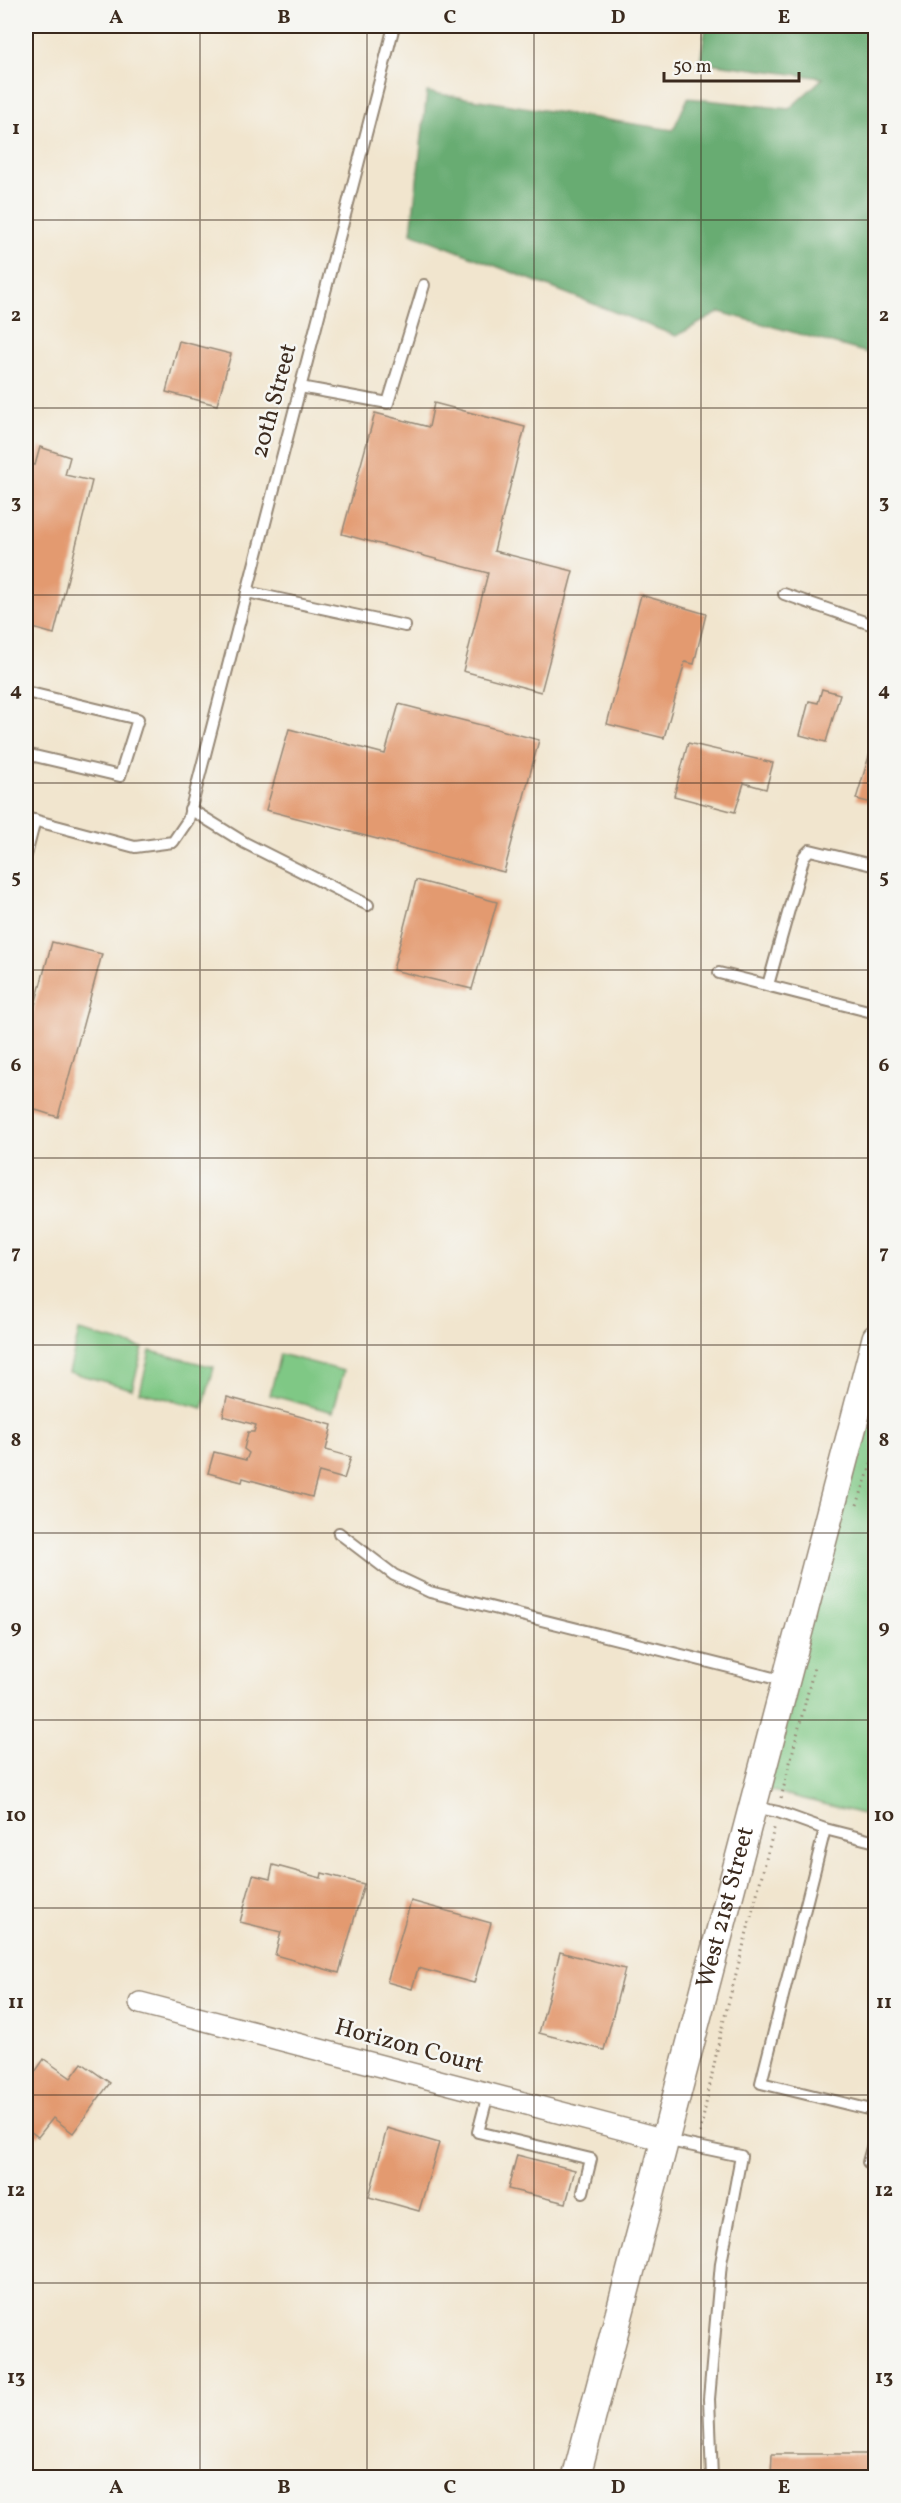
<svg xmlns="http://www.w3.org/2000/svg" width="901" height="2503" viewBox="0 0 901 2503" font-family="Vollkorn,serif">
  <rect width="100%" height="100%" fill="#f6f6f2"/>
  <filter id="ink" filterUnits="userSpaceOnUse"><feTurbulence type="fractalNoise" baseFrequency=".0167" numOctaves="2"/><feDisplacementMap in="SourceGraphic" scale="12" xChannelSelector="R" yChannelSelector="G"/><feConvolveMatrix kernelMatrix="1 2 1 2 8 2 1 2 1" color-interpolation-filters="sRGB"/></filter>
  <filter id="wash" filterUnits="userSpaceOnUse"><feTurbulence type="fractalNoise" baseFrequency=".008" numOctaves="4" result="noise"/><feDisplacementMap in="SourceGraphic" scale="24" xChannelSelector="R" yChannelSelector="G"/><feGaussianBlur stdDeviation="1.35" result="paint"/><feColorMatrix in="noise" values="0 0 0 0 0 0 0 0 0 0 0 0 0 0 0 0 0 1.4 0 .05"/><feComposite in="paint" operator="in"/></filter>
  <g filter="url(#wash)">
    <rect width="100%" height="100%" fill="#f1e5ce"/>
    <g fill="#7fc885" stroke="#5d7952" stroke-width="1.5">
      <polygon points="79,1331 143,1348 132,1389 69,1372"/>
      <polygon points="150,1351 214,1367 203,1408 140,1392"/>
      <polygon points="280,1354 344,1371 333,1412 270,1395"/>
      <polygon points="875,1389 875,1817 760,1788"/>
    </g>
    <polygon fill="#67ac72" stroke="#516b48" stroke-width="1.5" points="706,26 875,26 875,355 720,312 676,336 411,233 427,92 673,130 688,98 789,109 823,78 700,62"/>
    <g id="blocks">
      <g fill="#e39a70">
        <polygon points="179,341 231,354 217,405 166,392"/>
        <polygon points="434,403 525,427 494,551 573,571 541,692 463,671 488,573 342,534 375,413 429,427"/>
        <polygon points="40,447 70,457 65,475 92,481 54,634 26,626 26,463 35,465"/>
        <polygon points="641,595 706,614 694,664 685,662 664,738 607,724"/>
        <polygon points="822,689 840,694 826,742 800,735 809,701 818,703"/>
        <polygon points="399,704 539,740 504,872 266,810 289,729 385,754"/>
        <polygon points="688,743 773,763 766,789 744,783 735,812 674,796"/>
        <polygon points="870,753 876,755 876,804 856,799"/>
        <polygon points="416,880 497,902 472,989 393,970"/>
        <polygon points="52,942 102,954 58,1117 26,1107 26,1038"/>
        <polygon points="227,1397 332,1425 326,1450 351,1457 344,1479 319,1472 312,1497 243,1478 242,1482 208,1473 214,1452 246,1460 249,1453 244,1449 248,1432 254,1432 256,1425 223,1416"/>
        <polygon points="273,1865 321,1878 322,1873 364,1884 339,1973 275,1955 281,1932 240,1922 253,1875 270,1879"/>
        <polygon points="411,1901 491,1923 474,1983 418,1968 412,1989 387,1982"/>
        <polygon points="560,1952 625,1969 604,2050 539,2033"/>
        <polygon points="44,2059 71,2078 82,2063 110,2083 73,2133 53,2118 38,2137 26,2128 26,2085"/>
        <polygon points="387,2128 439,2143 419,2211 369,2197"/>
        <polygon points="517,2155 575,2170 566,2203 508,2189"/>
        <polygon points="772,2454 876,2454 876,2478 771,2478"/>
      </g>
    </g>
  </g>
  <g filter="url(#ink)">
    <use href="#blocks" fill-opacity="0" stroke="#968876" stroke-width="1.5"/>
    <g fill="none" stroke-linecap="round" stroke-linejoin="round">
      <g stroke="#968876" stroke-width="14">
        <g id="service">
          <polyline points="300,387 388,403 424,285"/>
          <polyline points="247,592 405,626"/>
          <polyline points="784,594 876,626"/>
          <polyline points="26,692 138,719 120,776 26,754"/>
          <polyline points="190,809 245,843 368,905"/>
          <polyline points="26,818 135,847 173,842 188,820 394,26"/>
          <polyline points="26,855 35,820"/>
          <polyline points="719,973 876,1013"/>
          <polyline points="768,985 804,856 810,850 876,866"/>
          <polyline points="339,1533 394,1575 430,1592 785,1681"/>
          <polyline points="754,1807 778,1812 825,1829"/>
          <polyline points="876,1842 825,1829 761,2083 876,2111"/>
          <polyline points="488,2094 478,2132 591,2159 583,2192"/>
          <polyline points="665,2140 741,2156 721,2263 709,2399 712,2478"/>
          <polyline points="868,2162 876,2133"/>
        </g>
      </g>
      <g stroke="#968876" stroke-width="24">
        <polyline id="minor" points="140,2003 665,2140"/>
      </g>
      <g stroke="#968876" stroke-width="30">
        <g id="tertiary">
          <path id="s1" d="M576,2478L876,1338"/>
        </g>
      </g>
      <g stroke="#968876" stroke-width="3" stroke-dasharray="1.5 4.5" stroke-linecap="butt">
        <polyline points="857,1505 876,1450"/>
        <polyline points="781,1798 814,1668"/>
        <polyline points="700,2133 721,2031 775,1825"/>
      </g>
      <use href="#service" stroke="#fff" stroke-width="10"/>
      <use href="#minor" stroke="#fff" stroke-width="21"/>
      <use href="#tertiary" stroke="#fff" stroke-width="27"/>
    </g>
  </g>
  <path fill="none" stroke="#3b2a1e" stroke-width="1.5" stroke-opacity="0.55" d="M200,26V2478M367,26V2478M534,26V2478M701,26V2478M26,220H876M26,408H876M26,595H876M26,783H876M26,970H876M26,1158H876M26,1345H876M26,1533H876M26,1720H876M26,1908H876M26,2095H876M26,2283H876"/>
  <g text-anchor="middle" dominant-baseline="central" stroke-width="5" stroke-linejoin="round" paint-order="stroke">
    <g font-size="24" fill="#3b2a1e" stroke="#f6f6f2">
      <text transform="translate(275 401) rotate(-75)">20th Street</text>
      <text stroke="none"><textPath href="#s1" startOffset="590">West 21st Street</textPath></text>
      <text transform="translate(409 2047) rotate(15)">Horizon Court</text>
    </g>
  </g>
  <rect width="901" height="2503" fill="none" stroke="#f6f6f2" stroke-width="66"/>
  <path d="M664 72v9h135v-9" fill="none" stroke="#3b2a1e" stroke-width="3"/>
  <text x="673" y="72" font-size="18" fill="#3b2a1e" stroke="#f6f6f2" stroke-width="4.5" paint-order="stroke">50 m</text>
  <rect x="33" y="33" width="835" height="2437" fill="none" stroke="#3b2a1e" stroke-width="2"/>
  <g font-size="20" text-anchor="middle" font-weight="bold" fill="#3b2a1e">
    <text x="116" y="23">A</text>
    <text x="284" y="23">B</text>
    <text x="450" y="23">C</text>
    <text x="618" y="23">D</text>
    <text x="784" y="23">E</text>
    <text x="16" y="134">1</text>
    <text x="884" y="134">1</text>
    <text x="16" y="321">2</text>
    <text x="884" y="321">2</text>
    <text x="16" y="508">3</text>
    <text x="884" y="508">3</text>
    <text x="16" y="696">4</text>
    <text x="884" y="696">4</text>
    <text x="16" y="883">5</text>
    <text x="884" y="883">5</text>
    <text x="16" y="1071">6</text>
    <text x="884" y="1071">6</text>
    <text x="16" y="1258">7</text>
    <text x="884" y="1258">7</text>
    <text x="16" y="1446">8</text>
    <text x="884" y="1446">8</text>
    <text x="16" y="1633">9</text>
    <text x="884" y="1633">9</text>
    <text x="16" y="1821">10</text>
    <text x="884" y="1821">10</text>
    <text x="16" y="2008">11</text>
    <text x="884" y="2008">11</text>
    <text x="16" y="2196">12</text>
    <text x="884" y="2196">12</text>
    <text x="16" y="2383">13</text>
    <text x="884" y="2383">13</text>
    <text x="116" y="2493">A</text>
    <text x="284" y="2493">B</text>
    <text x="450" y="2493">C</text>
    <text x="618" y="2493">D</text>
    <text x="784" y="2493">E</text>
  </g>
</svg>
